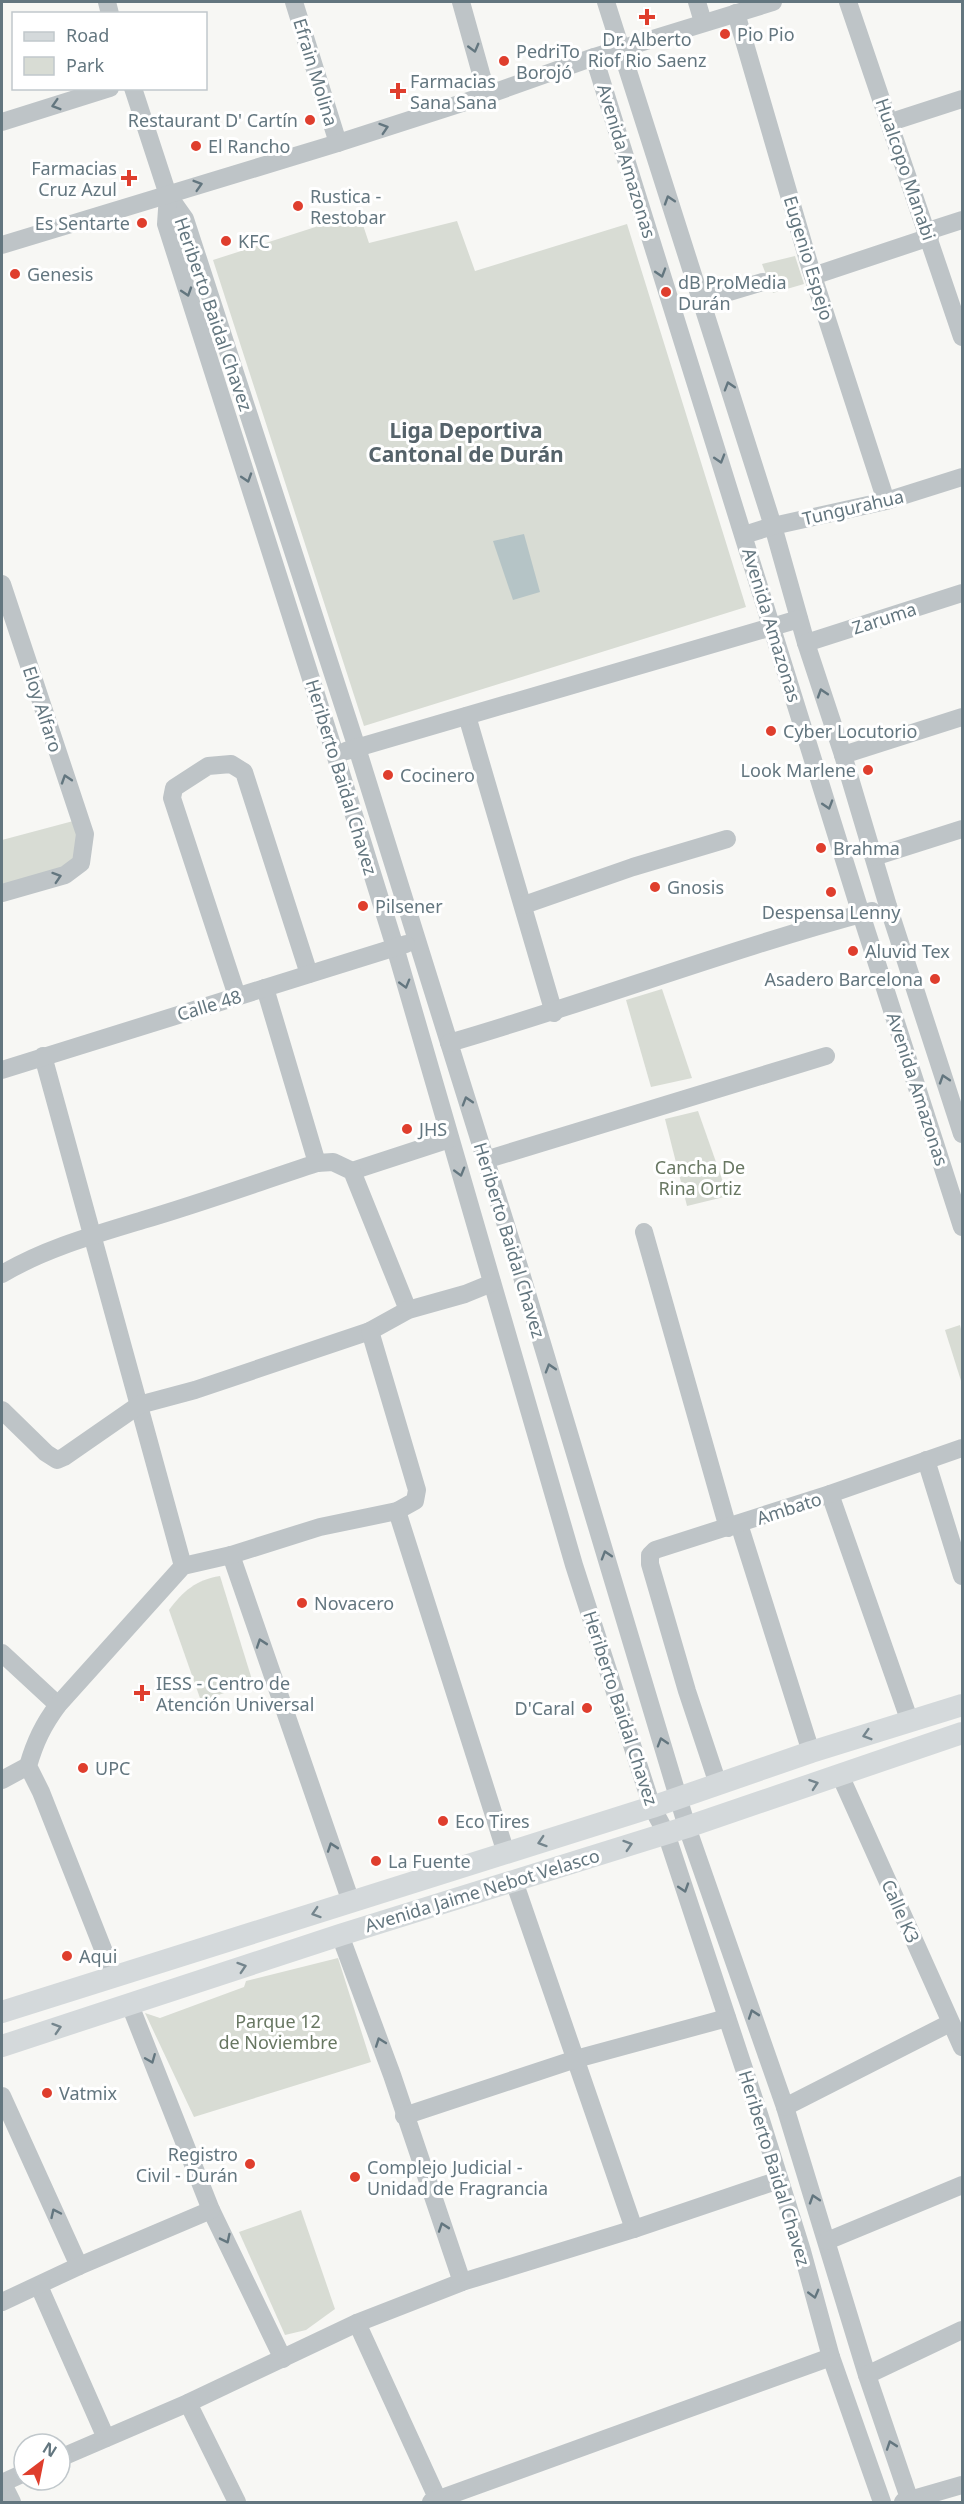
<svg xmlns="http://www.w3.org/2000/svg" width="964" height="2504" viewBox="0 0 964 2504" font-family="'Noto Sans',sans-serif">
  <rect width="100%" height="100%" fill="#f7f7f4"/>
  <g fill="#d8dcd4">
    <polygon points="359,213 369,243 457,221 475,271 627,224 746,607 364,726 213,260"/>
    <polygon points="795,256 804,284 773,293 762,264"/>
    <polygon points="77,820 81,863 2,891 2,840"/>
    <polygon points="662,989 692,1078 651,1087 626,1000"/>
    <polygon points="698,1111 728,1196 687,1206 665,1119"/>
    <polygon points="960,1325 962,1333 962,1384 945,1330"/>
    <path d="M220,1576L253,1683L201,1701L169,1610C183,1591 196,1580 220,1576Z"/>
    <polygon points="338,1958 371,2062 194,2117 145,2013 160,2018 244,1987 246,1981"/>
    <polygon points="301,2210 335,2309 306,2330 285,2335 239,2232"/>
  </g>
  <polygon fill="#b5c4c6" points="524,534 540,592 513,600 493,541"/>
  <g fill="none" stroke-linecap="round" stroke-linejoin="round">
    <g stroke="#bec4c7" stroke-width="18">
      <polyline points="107,2 110,14"/>
      <polyline points="294,2 338,143"/>
      <polyline points="461,2 487,95"/>
      <polyline points="606,2 773,526 806,643 843,755 888,906 962,1134"/>
      <polyline points="697,2 703,22"/>
      <polyline points="848,2 962,337"/>
      <polyline points="736,13 810,267 886,501"/>
      <polyline points="594,57 861,914 962,1227"/>
      <polyline points="133,88 168,195 185,219 357,748 520,1270 687,1827 785,2107 867,2375 910,2501"/>
      <polyline points="2,122 110,88"/>
      <polyline points="891,122 962,99"/>
      <polyline points="168,195 166,224 335,754 395,947 574,1565 652,1807 666,1833 760,2117 802,2251 831,2357 882,2502"/>
      <polyline points="928,231 962,220"/>
      <polyline points="2,245 338,143 487,95 594,57 773,2"/>
      <polyline points="813,276 930,237"/>
      <polyline points="702,300 763,282"/>
      <polyline points="744,535 773,526 886,501 962,477"/>
      <polyline points="2,584 85,834 81,863 65,875 2,893"/>
      <polyline points="806,643 962,593"/>
      <polyline points="467,716 554,1013"/>
      <polyline points="346,751 799,619"/>
      <polyline points="843,755 962,717"/>
      <polyline points="874,857 962,829"/>
      <polyline points="524,905 633,867 727,839"/>
      <polyline points="265,988 317,1163"/>
      <polyline points="237,996 172,798 174,788 208,766 231,764 244,772 309,974"/>
      <path d="M449,1043C591,1002 729,949 872,911"/>
      <polyline points="43,1056 183,1566"/>
      <polyline points="2,1070 406,944"/>
      <polyline points="485,1160 826,1056"/>
      <polyline points="352,1171 450,1139"/>
      <polyline points="644,1232 728,1528"/>
      <path d="M2,1274C46,1248 94,1235 143,1220C201,1203 259,1182 317,1163L333,1162L352,1171L408,1310"/>
      <polyline points="2,1410 46,1453 57,1460 64,1457 139,1405 195,1390 370,1331 408,1310 465,1294 492,1283"/>
      <polyline points="926,1460 962,1576"/>
      <polyline points="830,1494 910,1722"/>
      <polyline points="397,1511 506,1853"/>
      <polyline points="739,1524 811,1752"/>
      <polyline points="231,1555 351,1902"/>
      <polyline points="2,1653 58,1705"/>
      <polyline points="840,1775 962,2047"/>
      <polyline points="2,1780 28,1766"/>
      <polyline points="718,1784 687,1691 650,1564 650,1555 655,1550 830,1494 962,1448"/>
      <polyline points="514,1881 634,2229"/>
      <polyline points="340,1935 392,2075 462,2282"/>
      <path d="M114,1977L41,1792L28,1766C35,1742 43,1725 58,1705L183,1566L231,1555L320,1527L397,1511L415,1501L417,1490L370,1331"/>
      <polyline points="130,2005 211,2210 283,2359"/>
      <polyline points="2,2096 79,2266"/>
      <polyline points="785,2107 950,2023"/>
      <polyline points="404,2116 576,2059 727,2018"/>
      <polyline points="827,2241 962,2185"/>
      <polyline points="39,2286 106,2438"/>
      <polyline points="2,2302 79,2266 211,2210"/>
      <polyline points="357,2323 439,2502"/>
      <polyline points="867,2375 962,2330"/>
      <polyline points="188,2403 237,2502"/>
      <polyline points="60,2458 188,2403 357,2323 462,2282 634,2229 779,2180"/>
      <polyline points="2,2482 12,2502"/>
      <polyline points="2,2483 24,2473"/>
      <polyline points="431,2502 831,2357"/>
      <polyline points="903,2502 962,2485"/>
    </g>
    <g stroke="#d4d9db" stroke-width="22">
      <polyline points="2,2012 652,1807 811,1752 962,1705"/>
      <polyline points="2,2046 340,1935 687,1827 962,1733"/>
    </g>
  </g>
  <defs><path id="oneway-chevron" d="M-2-3.5L2.5 0L-2 3.5" fill="none" stroke-width="1.6" stroke-linecap="round" stroke-linejoin="round" transform="scale(1.5)"/></defs>
  <g stroke="#63767f">
    <use href="#oneway-chevron" transform="translate(474 48) rotate(75)"/>
    <use href="#oneway-chevron" transform="translate(56 105) rotate(163)"/>
    <use href="#oneway-chevron" transform="translate(384 128) rotate(-18)"/>
    <use href="#oneway-chevron" transform="translate(198 185) rotate(-17)"/>
    <use href="#oneway-chevron" transform="translate(669 200) rotate(-108)"/>
    <use href="#oneway-chevron" transform="translate(661 273) rotate(73)"/>
    <use href="#oneway-chevron" transform="translate(187 292) rotate(72)"/>
    <use href="#oneway-chevron" transform="translate(729 386) rotate(-107)"/>
    <use href="#oneway-chevron" transform="translate(720 459) rotate(73)"/>
    <use href="#oneway-chevron" transform="translate(247 478) rotate(72)"/>
    <use href="#oneway-chevron" transform="translate(822 693) rotate(-108)"/>
    <use href="#oneway-chevron" transform="translate(66 779) rotate(-108)"/>
    <use href="#oneway-chevron" transform="translate(828 805) rotate(73)"/>
    <use href="#oneway-chevron" transform="translate(57 877) rotate(-18)"/>
    <use href="#oneway-chevron" transform="translate(405 984) rotate(74)"/>
    <use href="#oneway-chevron" transform="translate(944 1079) rotate(-108)"/>
    <use href="#oneway-chevron" transform="translate(467 1101) rotate(-107)"/>
    <use href="#oneway-chevron" transform="translate(460 1172) rotate(74)"/>
    <use href="#oneway-chevron" transform="translate(550 1368) rotate(-107)"/>
    <use href="#oneway-chevron" transform="translate(606 1555) rotate(-107)"/>
    <use href="#oneway-chevron" transform="translate(261 1643) rotate(-109)"/>
    <use href="#oneway-chevron" transform="translate(662 1742) rotate(-107)"/>
    <use href="#oneway-chevron" transform="translate(332 1847) rotate(-109)"/>
    <use href="#oneway-chevron" transform="translate(684 1888) rotate(72)"/>
    <use href="#oneway-chevron" transform="translate(753 2014) rotate(-109)"/>
    <use href="#oneway-chevron" transform="translate(380 2042) rotate(-110)"/>
    <use href="#oneway-chevron" transform="translate(151 2059) rotate(68)"/>
    <use href="#oneway-chevron" transform="translate(814 2199) rotate(-108)"/>
    <use href="#oneway-chevron" transform="translate(55 2213) rotate(-115)"/>
    <use href="#oneway-chevron" transform="translate(443 2227) rotate(-109)"/>
    <use href="#oneway-chevron" transform="translate(226 2239) rotate(64)"/>
    <use href="#oneway-chevron" transform="translate(814 2294) rotate(75)"/>
    <use href="#oneway-chevron" transform="translate(891 2445) rotate(-109)"/>
  </g>
  <g stroke="#74858d">
    <use href="#oneway-chevron" transform="translate(867 1735) rotate(163)"/>
    <use href="#oneway-chevron" transform="translate(814 1784) rotate(-19)"/>
    <use href="#oneway-chevron" transform="translate(542 1842) rotate(162)"/>
    <use href="#oneway-chevron" transform="translate(628 1845) rotate(-18)"/>
    <use href="#oneway-chevron" transform="translate(316 1913) rotate(162)"/>
    <use href="#oneway-chevron" transform="translate(242 1967) rotate(-18)"/>
    <use href="#oneway-chevron" transform="translate(57 2028) rotate(-18)"/>
  </g>
  <g fill="#df3e2d" stroke="#fff" stroke-width="2">
    <path d="M644 8h6v6h6v6h-6v6h-6v-6h-6v-6h6z"/>
    <circle cx="725" cy="34" r="6"/>
    <circle cx="504" cy="61" r="6"/>
    <path d="M395 82h6v6h6v6h-6v6h-6v-6h-6v-6h6z"/>
    <circle cx="310" cy="120" r="6"/>
    <circle cx="196" cy="146" r="6"/>
    <path d="M126 169h6v6h6v6h-6v6h-6v-6h-6v-6h6z"/>
    <circle cx="298" cy="206" r="6"/>
    <circle cx="142" cy="223" r="6"/>
    <circle cx="226" cy="241" r="6"/>
    <circle cx="15" cy="274" r="6"/>
    <circle cx="666" cy="292" r="6"/>
    <circle cx="771" cy="731" r="6"/>
    <circle cx="868" cy="770" r="6"/>
    <circle cx="388" cy="775" r="6"/>
    <circle cx="821" cy="848" r="6"/>
    <circle cx="655" cy="887" r="6"/>
    <circle cx="831" cy="892" r="6"/>
    <circle cx="363" cy="906" r="6"/>
    <circle cx="853" cy="951" r="6"/>
    <circle cx="935" cy="979" r="6"/>
    <circle cx="407" cy="1129" r="6"/>
    <circle cx="302" cy="1603" r="6"/>
    <path d="M139 1684h6v6h6v6h-6v6h-6v-6h-6v-6h6z"/>
    <circle cx="587" cy="1708" r="6"/>
    <circle cx="83" cy="1768" r="6"/>
    <circle cx="443" cy="1821" r="6"/>
    <circle cx="376" cy="1861" r="6"/>
    <circle cx="67" cy="1956" r="6"/>
    <circle cx="47" cy="2093" r="6"/>
    <circle cx="250" cy="2164" r="6"/>
    <circle cx="355" cy="2177" r="6"/>
  </g>
  <g text-anchor="middle" dominant-baseline="central" stroke-width="6" stroke-linejoin="round" paint-order="stroke">
    <g font-size="18" fill="#63767f" stroke="#fff" text-anchor="start">
      <text x="737" y="34">Pio Pio</text>
      <text x="647" y="39" text-anchor="middle">Dr. Alberto<tspan x="647" dy="21">Riof Rio Saenz</tspan></text>
      <text x="516" y="51">PedriTo<tspan x="516" dy="21">Borojó</tspan></text>
      <text x="410" y="81">Farmacias<tspan x="410" dy="21">Sana Sana</tspan></text>
      <text x="298" y="120" text-anchor="end">Restaurant D' Cartín</text>
      <text x="208" y="146">El Rancho</text>
      <text x="117" y="168" text-anchor="end">Farmacias<tspan x="117" dy="21">Cruz Azul</tspan></text>
      <text x="310" y="196">Rustica -<tspan x="310" dy="21">Restobar</tspan></text>
      <text x="130" y="223" text-anchor="end">Es Sentarte</text>
      <text x="238" y="241">KFC</text>
      <text x="27" y="274">Genesis</text>
      <text x="678" y="282">dB ProMedia<tspan x="678" dy="21">Durán</tspan></text>
      <text x="783" y="731">Cyber Locutorio</text>
      <text x="856" y="770" text-anchor="end">Look Marlene</text>
      <text x="400" y="775">Cocinero</text>
      <text x="833" y="848">Brahma</text>
      <text x="667" y="887">Gnosis</text>
      <text x="375" y="906">Pilsener</text>
      <text x="831" y="912" text-anchor="middle">Despensa Lenny</text>
      <text x="865" y="951">Aluvid Tex</text>
      <text x="923" y="979" text-anchor="end">Asadero Barcelona</text>
      <text x="419" y="1129">JHS</text>
      <text x="314" y="1603">Novacero</text>
      <text x="156" y="1683">IESS - Centro de<tspan x="156" dy="21">Atención Universal</tspan></text>
      <text x="575" y="1708" text-anchor="end">D'Caral</text>
      <text x="95" y="1768">UPC</text>
      <text x="455" y="1821">Eco Tires</text>
      <text x="388" y="1861">La Fuente</text>
      <text x="79" y="1956">Aqui</text>
      <text x="59" y="2093">Vatmix</text>
      <text x="238" y="2154" text-anchor="end">Registro<tspan x="238" dy="21">Civil - Durán</tspan></text>
      <text x="367" y="2167">Complejo Judicial -<tspan x="367" dy="21">Unidad de Fragrancia</tspan></text>
    </g>
    <g font-size="18" fill="#63767f" stroke="#fff">
      <text transform="translate(316 72) rotate(73)">Efrain Molina</text>
      <text transform="translate(627 161) rotate(73)">Avenida Amazonas</text>
      <text transform="translate(906 169) rotate(71)">Hualcopo Manabi</text>
      <text transform="translate(809 258) rotate(73)">Eugenio Espejo</text>
      <text transform="translate(214 314) rotate(71)">Heriberto Baidal Chavez</text>
      <text transform="translate(853 507) rotate(-13)">Tungurahua</text>
      <text transform="translate(884 618) rotate(-18)">Zaruma</text>
      <text transform="translate(772 625) rotate(73)">Avenida Amazonas</text>
      <text transform="translate(43 709) rotate(72)">Eloy Alfaro</text>
      <text transform="translate(342 777) rotate(73)">Heriberto Baidal Chavez</text>
      <text transform="translate(209 1005) rotate(-17)">Calle 48</text>
      <text transform="translate(918 1089) rotate(72)">Avenida Amazonas</text>
      <text transform="translate(510 1240) rotate(73)">Heriberto Baidal Chavez</text>
      <text transform="translate(789 1508) rotate(-18)">Ambato</text>
      <text transform="translate(621 1708) rotate(72)">Heriberto Baidal Chavez</text>
      <text transform="translate(482 1890) rotate(-17)">Avenida Jaime Nebot Velasco</text>
      <text transform="translate(901 1911) rotate(66)">Calle K3</text>
      <text transform="translate(775 2168) rotate(73)">Heriberto Baidal Chavez</text>
    </g>
    <g font-size="18" fill="#687762" stroke="#fff">
      <text x="700" y="1167">Cancha De<tspan x="700" dy="21">Rina Ortiz</tspan></text>
      <text x="278" y="2021">Parque 12<tspan x="278" dy="21">de Noviembre</tspan></text>
    </g>
    <g font-size="21" font-weight="bold" fill="#55636a" stroke="#fff">
      <text x="466" y="430">Liga Deportiva<tspan x="466" dy="24">Cantonal de Durán</tspan></text>
    </g>
  </g>
  <rect width="964" height="2504" fill="none" stroke="#63767f" stroke-width="6"/>
  <rect x="12" y="12" width="195" height="78" fill="#ffffff" stroke="#c1c8cc" stroke-width="1.5"/>
  <rect x="24" y="32" width="30" height="9" fill="#d4d9db" stroke="#c1c8cc" stroke-width="1.5"/>
  <text x="66" y="42" font-size="18" fill="#63767f">Road</text>
  <rect x="24" y="57" width="30" height="18" fill="#d8dcd4" stroke="#c1c8cc" stroke-width="1.5"/>
  <text x="66" y="72" font-size="18" fill="#63767f">Park</text>
  <g transform="translate(42 2462) rotate(32)"><circle r="28" fill="#ffffff" stroke="#c1c8cc" stroke-width="1.5"/>
  <path d="M0-4.5L10 22L0 15L-10 22Z" fill="#df3e2d"/>
  <text y="-9" font-size="16" font-weight="bold" text-anchor="middle" fill="#63767f">N</text>
  </g>
</svg>
